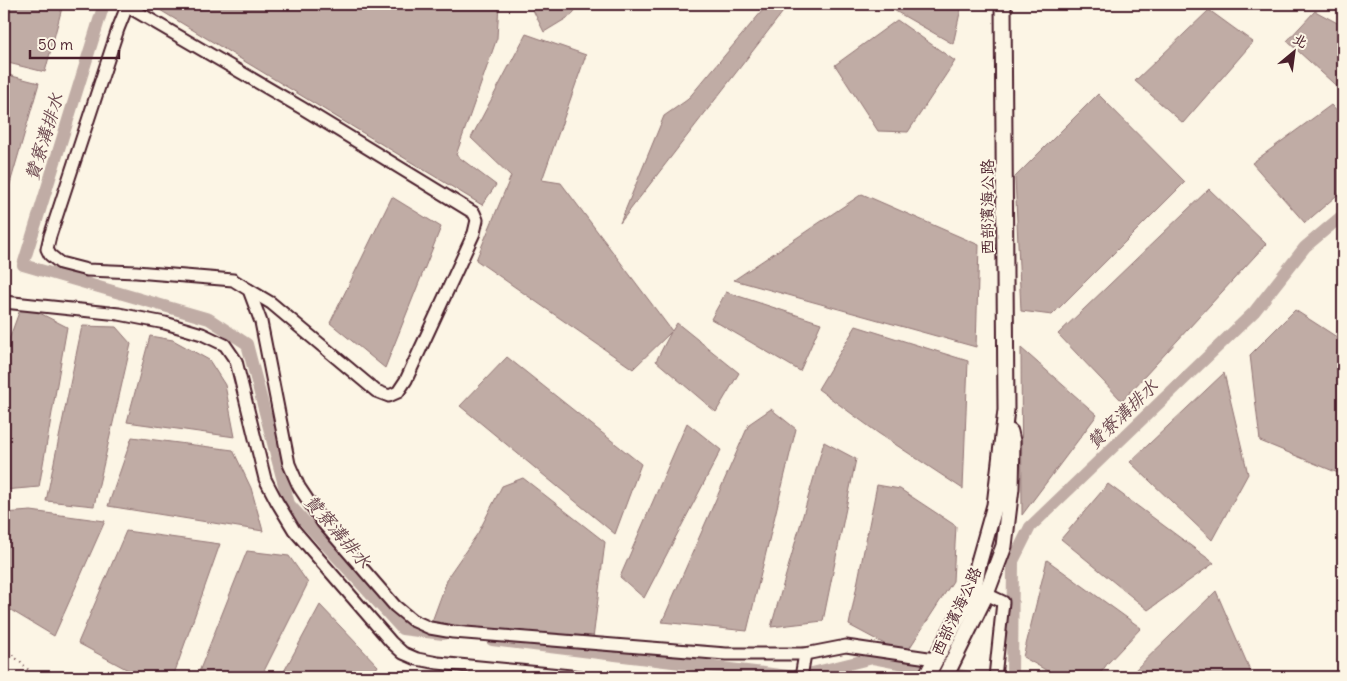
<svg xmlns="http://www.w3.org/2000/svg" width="1347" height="681" viewBox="0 0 1347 681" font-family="Delius,'LXGW WenKai TC',sans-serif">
  <rect width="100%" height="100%" fill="#fcf5e5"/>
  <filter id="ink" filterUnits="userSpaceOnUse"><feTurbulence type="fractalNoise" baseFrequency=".02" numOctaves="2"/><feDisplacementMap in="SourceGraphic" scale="10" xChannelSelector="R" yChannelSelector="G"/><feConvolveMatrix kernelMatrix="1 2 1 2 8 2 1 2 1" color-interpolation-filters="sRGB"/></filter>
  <g filter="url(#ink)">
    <g fill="#c0aca5" stroke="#917474">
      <polygon points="4,4 63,4 45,72 4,62"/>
      <polygon points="150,4 499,4 497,38 456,155 496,185 482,205"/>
      <polygon points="530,4 579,4 572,15 544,32"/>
      <polygon points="768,4 789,4 620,223 664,116 687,100"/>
      <polygon points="883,4 962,4 953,44"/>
      <polygon points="1209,10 1253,42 1183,123 1135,81"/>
      <polygon points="1315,11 1343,26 1343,92 1287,41"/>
      <polygon points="897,20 955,61 908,132 878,131 835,65"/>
      <polygon points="526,34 586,55 542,180 561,183 672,331 677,323 739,373 716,412 656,361 671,332 633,369 476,260 511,176 471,138"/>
      <polygon points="4,74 39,83 5,201 4,201"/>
      <polygon points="1098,94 1185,182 1052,315 1021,311 1015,177"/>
      <polygon points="1331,105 1343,118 1343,190 1305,223 1252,163"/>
      <polygon points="1209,189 1266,244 1122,401 1058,334"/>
      <polygon points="862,194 979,245 976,347 734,280"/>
      <polygon points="392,197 441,227 385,368 330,323"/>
      <polygon points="726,292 821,323 800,371 711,319"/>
      <polygon points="22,304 67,327 39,487 4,490 4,353"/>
      <polygon points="1295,310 1343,341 1343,475 1260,441 1250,355"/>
      <polygon points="82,326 116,327 131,344 94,506 46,501"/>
      <polygon points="856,326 968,361 963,489 878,433 818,389"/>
      <polygon points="150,336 173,340 209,360 225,385 235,437 127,422"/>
      <polygon points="1021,348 1097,415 1022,515"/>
      <polygon points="507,357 641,464 615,534 460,406"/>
      <polygon points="1224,373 1248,474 1212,540 1130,462"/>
      <polygon points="771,409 796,429 747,631 662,622 749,424"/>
      <polygon points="687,423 721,450 644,598 620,577"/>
      <polygon points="132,437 233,450 251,488 263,531 108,506"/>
      <polygon points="824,442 856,459 823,621 771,627"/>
      <polygon points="523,478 605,542 593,639 431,624 449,575 478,533 502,486"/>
      <polygon points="1108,484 1214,563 1148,610 1061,539"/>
      <polygon points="877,485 900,489 956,526 953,581 905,655 849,625"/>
      <polygon points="31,511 105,521 54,636 4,606 4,513"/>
      <polygon points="126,531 220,544 173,677 141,677 78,643"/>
      <polygon points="247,551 289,556 308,583 261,677 197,677"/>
      <polygon points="1047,560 1141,628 1107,664 1098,677 1058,677 1023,657"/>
      <polygon points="1216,591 1253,677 1128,677"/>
      <polygon points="320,605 378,666 371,677 281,677"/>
    </g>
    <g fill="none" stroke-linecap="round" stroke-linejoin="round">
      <g stroke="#c0aca5" stroke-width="12">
        <polyline points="104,4 23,265 209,319 247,344 289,504 402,629 443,634"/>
        <polyline points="492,640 796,677 873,658 919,667"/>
        <polyline points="958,675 971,677"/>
        <polyline points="1012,677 1013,561 1030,527 1254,312 1305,247 1343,215"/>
      </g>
      <g stroke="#4a1f2b" stroke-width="15">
        <g id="minor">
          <polyline points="128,4 118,29 50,236 47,249 50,255 60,263 87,270 136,272 233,280 249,290 261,322 289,464 299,487 323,523 395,606 412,620 430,628 453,632 726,654 805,654 846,646 935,659"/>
          <polyline points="127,6 302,108 474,213 477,220 474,233 406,380 398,392 389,396 376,391 271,303 249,290"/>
          <polyline points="4,302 119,314 165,323 202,334 225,345 236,361 265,479 277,502 294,530 391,642 403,653 417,659 438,663 581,677"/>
          <polyline points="980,591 1003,602 995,677"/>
          <polyline points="801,677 805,654"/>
        </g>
      </g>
      <g stroke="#4a1f2b" stroke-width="19">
        <g id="major">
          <polyline points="926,677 974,588 978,565 995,505 1006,410 1003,4"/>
          <polyline points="945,677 986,594 1004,546 1011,488 1012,441 1010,432"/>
        </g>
      </g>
      <polyline stroke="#4a1f2b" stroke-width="2" stroke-dasharray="1 4" stroke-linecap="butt" points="4,650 20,661 35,677"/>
      <use href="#minor" stroke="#fcf5e5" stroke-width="11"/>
      <use href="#major" stroke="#fcf5e5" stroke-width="15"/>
    </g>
  </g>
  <g text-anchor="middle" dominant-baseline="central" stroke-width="4" stroke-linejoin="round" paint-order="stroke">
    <g font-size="16" fill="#4a1f2b" stroke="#fcf5e5">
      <text transform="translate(987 207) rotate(-90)">西部濱海公路</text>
      <text transform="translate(956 611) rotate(-65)">西部濱海公路</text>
    </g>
    <g font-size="18" font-style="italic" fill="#6d4950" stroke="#fcf5e5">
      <text transform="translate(44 137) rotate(-73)">贊寮溝排水</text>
      <text transform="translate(1122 414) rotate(-44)">贊寮溝排水</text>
      <text transform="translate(338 531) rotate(49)">贊寮溝排水</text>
    </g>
  </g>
  <rect width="1347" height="681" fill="none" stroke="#fcf5e5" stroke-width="20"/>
  <rect x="10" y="10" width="1327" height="661" fill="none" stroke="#4a1f2b" stroke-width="2" filter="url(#ink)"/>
  <g transform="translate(1294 52) rotate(29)" stroke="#fcf5e5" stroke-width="4" paint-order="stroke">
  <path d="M0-4L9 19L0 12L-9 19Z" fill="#4a1f2b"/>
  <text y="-8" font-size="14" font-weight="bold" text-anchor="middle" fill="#4a1f2b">北</text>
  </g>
  <path d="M30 50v8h89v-8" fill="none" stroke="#4a1f2b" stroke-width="2.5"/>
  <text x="38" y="50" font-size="15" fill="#4a1f2b" stroke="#fcf5e5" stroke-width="4" paint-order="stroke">50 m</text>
</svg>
